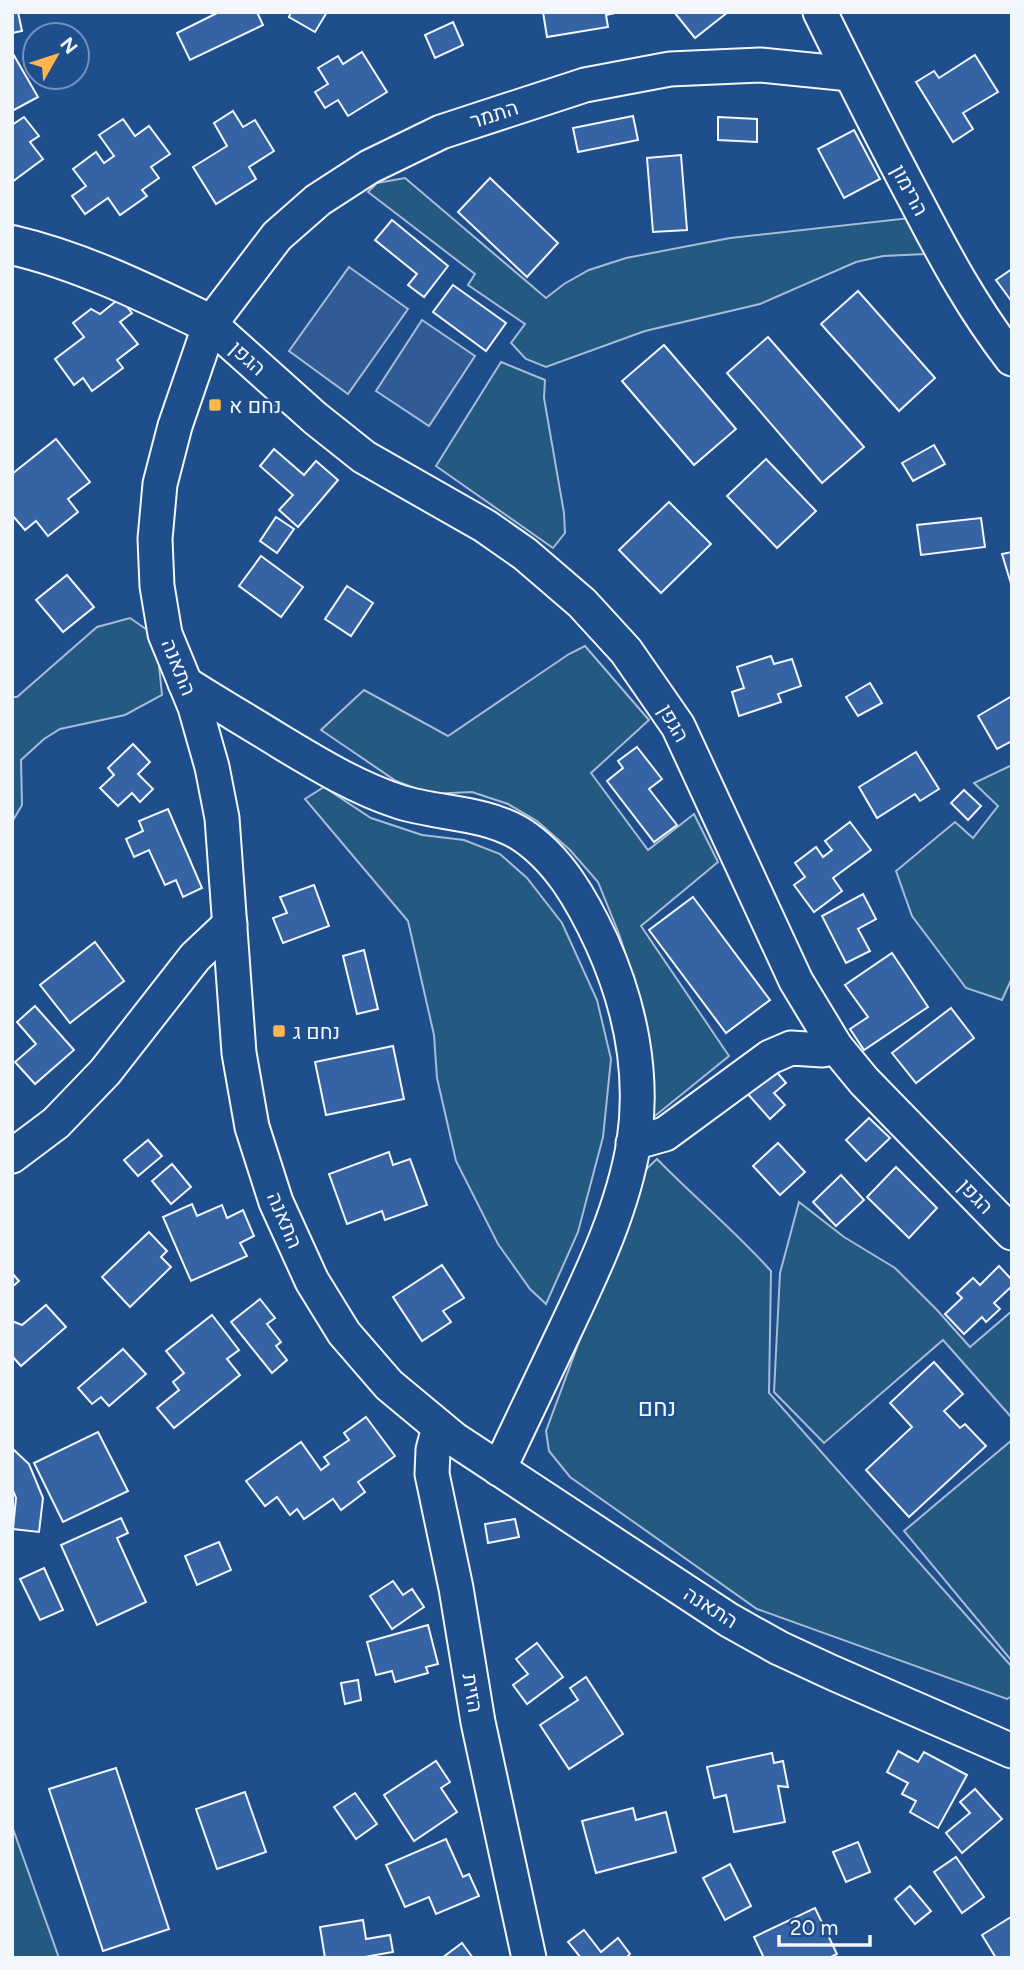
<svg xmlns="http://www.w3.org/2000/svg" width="1024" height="1970" viewBox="0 0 1024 1970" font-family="Figtree,Heebo,sans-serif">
  <rect width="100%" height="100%" fill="#1f4e8c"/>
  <g fill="#245a82" stroke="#a8bbd7" stroke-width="2">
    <polygon points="405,178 546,298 564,284 589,270 626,258 730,238 910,218 925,254 883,256 856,262 760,304 645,331 546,367 526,359 511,343 525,324 468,285 475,274 368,192 377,183"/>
    <polygon points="501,362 545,380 544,398 564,513 565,533 553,548 436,466"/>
    <polygon points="130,618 156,636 162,695 125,715 60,729 44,739 21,760 22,805 12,822 12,697 17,697 97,627"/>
    <polygon points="585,646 649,720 591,773 648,850 694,814 718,862 641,926 729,1056 650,1120 650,1064 644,1010 619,934 598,882 570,850 537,821 508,804 472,792 430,794 396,781 321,730 364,690 448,736 569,654"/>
    <polygon points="1012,765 1012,978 1002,1000 966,988 912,916 896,871 955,822 973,838 998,806 974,783"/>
    <polygon points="324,787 371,818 422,835 464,840 500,854 527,878 562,923 597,1000 611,1059 603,1137 578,1232 546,1304 530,1289 498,1244 456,1161 437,1078 434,1035 408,921 305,799"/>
    <path d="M657,1159C694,1197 735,1231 771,1271L769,1393L1012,1667V1696L1007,1699L757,1609L570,1477L549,1451L546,1431L641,1174Z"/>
    <polygon points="799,1202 844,1237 895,1268 937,1310 970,1347 1012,1311 1012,1418 943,1340 824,1443 774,1392 780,1273"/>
    <polygon points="1012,1440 1012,1659 1011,1660 904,1531"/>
    <polygon points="12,1826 59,1958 12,1958"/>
  </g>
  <g fill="#305b95" stroke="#a8bbd7" stroke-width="2">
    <polygon points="349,267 408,309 348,394 289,351"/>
    <polygon points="422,320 475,356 429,426 376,391"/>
  </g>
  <g fill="#3563a3" stroke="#f2f6ff" stroke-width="2">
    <polygon points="12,12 18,12 22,31 12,33"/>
    <polygon points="219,12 257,12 263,25 190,60 177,33"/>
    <polygon points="291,12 327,12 315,32 289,17"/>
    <polygon points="543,12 620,12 606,15 608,27 547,37"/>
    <polygon points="674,12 728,12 695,38"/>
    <polygon points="453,22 463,45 435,58 425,35"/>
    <polygon points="12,52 38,97 12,111"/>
    <polygon points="362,52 387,92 348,116 338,100 325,108 315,92 328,84 318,68 338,56 343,64"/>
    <polygon points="975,55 998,92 963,113 973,129 953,142 916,82 934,71 939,78"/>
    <polygon points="233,111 243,127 255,120 274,151 249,167 256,179 216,204 193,167 227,146 214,123"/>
    <polygon points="633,116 638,140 578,152 573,128"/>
    <polygon points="24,117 39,136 30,142 43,159 12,182 12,125"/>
    <polygon points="718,117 757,119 757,142 718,140"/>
    <polygon points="123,119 135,136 149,126 170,154 151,167 159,178 142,190 147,196 120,215 108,198 85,214 72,196 86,186 73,169 96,152 104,163 114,156 99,135"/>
    <polygon points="854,130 880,179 844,198 818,149"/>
    <polygon points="681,155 687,230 653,232 647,158"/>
    <polygon points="490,178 558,243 527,277 458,212"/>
    <polygon points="392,220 448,266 424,297 408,285 417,274 375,240"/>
    <polygon points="1012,269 1012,302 996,280"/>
    <polygon points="453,285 506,323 486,351 433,312"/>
    <polygon points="858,291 935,378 899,411 821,324"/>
    <polygon points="120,298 132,313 120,322 138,344 117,360 123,368 92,391 83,378 74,385 55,359 84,337 73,323 91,309 100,314"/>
    <polygon points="768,337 864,447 822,483 727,373"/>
    <polygon points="664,345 736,429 694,465 622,381"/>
    <polygon points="56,439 90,482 68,499 78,512 48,536 36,521 25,530 12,515 12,474"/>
    <polygon points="934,445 945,464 913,481 902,463"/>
    <polygon points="274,449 304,475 316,461 338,480 298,527 279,510 293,495 260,466"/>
    <polygon points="766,459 816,511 777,548 727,496"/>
    <polygon points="669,502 711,544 661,593 619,550"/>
    <polygon points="276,517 294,529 277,553 260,541"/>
    <polygon points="981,518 985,547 921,555 917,525"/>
    <polygon points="1012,552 1012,587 1002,554"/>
    <polygon points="261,556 303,587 281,617 239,586"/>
    <polygon points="67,575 94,607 63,632 36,600"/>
    <polygon points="347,586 373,603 351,636 325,619"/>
    <polygon points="771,656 774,664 792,659 801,686 778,694 781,702 739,716 732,692 744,688 737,667"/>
    <polygon points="870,683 882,703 858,716 846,697"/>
    <polygon points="1012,696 1012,741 997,749 978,716"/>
    <polygon points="133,744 150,762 138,774 153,789 140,802 132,793 118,806 100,788 114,775 108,768"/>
    <polygon points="637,747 662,779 649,789 677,825 654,842 607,781 623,768 618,761"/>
    <polygon points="916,752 939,789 920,801 915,794 877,818 859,787"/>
    <polygon points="964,790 981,806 968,820 951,803"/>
    <polygon points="168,809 202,888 183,897 176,880 165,885 149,850 134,857 126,839 143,831 139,821"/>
    <polygon points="850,822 871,850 833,878 842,891 814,912 794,885 805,877 795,863 816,847 823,857 832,850 825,841"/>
    <polygon points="314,885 329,926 283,943 273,918 287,913 280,897"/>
    <polygon points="863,894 876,919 858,929 870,951 846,963 822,916"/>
    <polygon points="693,897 770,1000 726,1033 649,930"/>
    <polygon points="95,942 124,981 70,1023 40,985"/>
    <polygon points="364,950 378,1009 357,1014 343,956"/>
    <polygon points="892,953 928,1007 864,1050 850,1029 868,1017 845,985"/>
    <polygon points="35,1006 74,1050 35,1084 15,1062 36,1044 17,1022"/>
    <polygon points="951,1008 974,1038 916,1083 892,1053"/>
    <polygon points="393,1046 404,1099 326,1115 315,1062"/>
    <polygon points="775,1070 786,1083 774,1093 785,1105 770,1119 747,1093"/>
    <polygon points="869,1118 890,1138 866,1161 846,1140"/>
    <polygon points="148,1140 162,1156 138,1176 124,1160"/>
    <polygon points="778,1143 805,1172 780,1195 753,1166"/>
    <polygon points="389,1152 393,1165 410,1159 427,1205 385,1220 382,1211 347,1224 329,1174"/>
    <polygon points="172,1164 191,1187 171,1204 152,1181"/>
    <polygon points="896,1167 937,1208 909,1238 867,1197"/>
    <polygon points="841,1175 864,1200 836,1226 813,1202"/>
    <polygon points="192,1204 197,1216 222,1205 227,1218 243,1210 254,1236 240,1243 247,1256 191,1281 163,1217"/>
    <polygon points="149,1232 167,1251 161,1257 171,1267 130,1307 102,1277"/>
    <polygon points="442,1265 464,1298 443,1311 451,1322 422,1341 393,1297"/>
    <polygon points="999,1266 1012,1280 1012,1286 994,1303 1000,1309 986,1322 982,1317 964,1334 945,1314 962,1298 957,1293 973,1278 980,1285"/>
    <polygon points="12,1273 19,1281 12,1287"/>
    <polygon points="260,1299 275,1318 267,1324 281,1342 276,1346 287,1360 272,1373 231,1322"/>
    <polygon points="46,1305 66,1327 21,1366 12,1356 12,1321 22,1325"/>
    <polygon points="212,1315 239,1350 227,1359 240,1375 174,1428 157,1408 179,1390 173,1382 184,1373 166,1351"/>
    <polygon points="123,1349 146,1374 109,1406 101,1397 92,1404 78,1388"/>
    <polygon points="934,1362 963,1394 944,1411 960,1428 965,1424 986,1446 909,1517 866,1470 912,1427 890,1403"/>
    <polygon points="366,1417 395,1456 358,1482 365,1492 341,1510 333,1499 304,1519 297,1509 290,1515 277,1497 265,1506 246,1481 301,1442 321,1470 329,1464 324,1457 349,1440 344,1433"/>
    <polygon points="98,1432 128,1491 63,1522 34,1463"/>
    <polygon points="14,1450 29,1464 43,1498 39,1532 13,1529 16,1498 12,1488 12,1452"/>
    <polygon points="121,1518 128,1533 117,1538 146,1602 97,1625 61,1545"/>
    <polygon points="515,1519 519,1537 488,1543 485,1524"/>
    <polygon points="219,1542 231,1570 197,1585 185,1556"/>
    <polygon points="44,1568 63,1610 40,1620 20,1579"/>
    <polygon points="393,1581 403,1595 412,1589 424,1607 392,1629 370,1596"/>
    <polygon points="428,1625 438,1664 426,1667 428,1673 395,1682 392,1671 376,1675 367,1642"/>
    <polygon points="537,1643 563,1677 527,1704 513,1685 528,1674 516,1659"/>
    <polygon points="586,1677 623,1734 569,1769 540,1725 578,1700 570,1688"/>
    <polygon points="358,1680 361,1700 345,1704 341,1683"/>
    <polygon points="898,1751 918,1762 924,1752 967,1775 938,1828 910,1812 916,1801 902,1794 908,1783 887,1772"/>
    <polygon points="772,1753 774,1763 783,1761 788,1787 778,1786 785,1822 734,1832 726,1795 714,1798 707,1767"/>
    <polygon points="436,1761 450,1782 441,1788 457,1812 414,1841 384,1795"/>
    <polygon points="116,1768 169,1929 103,1951 49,1789"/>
    <polygon points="975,1789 1002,1819 962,1853 946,1833 970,1813 960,1802"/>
    <polygon points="245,1792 266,1852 217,1869 196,1809"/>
    <polygon points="355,1793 377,1824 356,1839 334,1807"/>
    <polygon points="633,1808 636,1820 666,1812 676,1852 596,1873 582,1821"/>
    <polygon points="446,1839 463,1877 469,1874 479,1896 436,1914 429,1897 405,1907 386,1865"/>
    <polygon points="858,1842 870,1872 846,1882 833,1852"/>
    <polygon points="956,1857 984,1897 962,1913 934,1872"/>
    <polygon points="730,1864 751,1906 725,1920 703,1878"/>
    <polygon points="910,1886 931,1911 915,1924 895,1899"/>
    <polygon points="815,1908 837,1954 829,1958 764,1958 754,1937"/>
    <polygon points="1011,1917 1012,1958 996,1958 982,1935"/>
    <polygon points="363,1920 366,1939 390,1935 393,1952 359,1958 325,1958 320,1927"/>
    <polygon points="584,1930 601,1952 618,1938 630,1954 626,1958 581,1958 568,1942"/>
    <polygon points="462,1943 473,1958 442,1958"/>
  </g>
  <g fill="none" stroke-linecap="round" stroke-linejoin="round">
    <g stroke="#f2f6ff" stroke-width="37">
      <g id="minor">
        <path d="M820,12C851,75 882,137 915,199C944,255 973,309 1012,359"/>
        <polyline points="850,74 760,65 670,69 585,85 441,132 369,167 318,200 277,236 210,324 175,426 160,484 155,539 157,586 165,634 195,707 212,767 222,818 239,1053 252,1127 276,1202 312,1281 344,1333 389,1385 454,1439 729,1620 779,1648 833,1673 1012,1751"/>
        <polyline points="210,324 315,418 364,457 485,526 525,554 582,603 626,651 678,726 796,981 836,1047 864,1081 1012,1233"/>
        <path d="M185,683C216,703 249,722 281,742C319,765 357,788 400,802C439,814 483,812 519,833C559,858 583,902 602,943C630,1005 644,1074 634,1142C623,1208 594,1269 566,1328C544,1375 521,1422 499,1469"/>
        <polyline points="633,1143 665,1134 770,1057 791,1048 823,1050 836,1047"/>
        <polyline points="12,1156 56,1123 105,1072 195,957 230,924"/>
        <polyline points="439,1427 433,1450 432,1474 456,1588 478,1722 529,1958"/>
      </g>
    </g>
    <g stroke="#f2f6ff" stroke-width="42">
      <path id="major" d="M12,245C81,261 146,293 210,324"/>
    </g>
    <use href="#minor" stroke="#1f4e8c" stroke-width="33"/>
    <use href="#major" stroke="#1f4e8c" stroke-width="38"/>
  </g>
  <g fill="#ffb74d" stroke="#1f4e8c" stroke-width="2.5">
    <rect x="208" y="398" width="14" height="14" rx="3.5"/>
    <rect x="272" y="1024" width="14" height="14" rx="3.5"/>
  </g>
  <g text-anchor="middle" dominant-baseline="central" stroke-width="5" stroke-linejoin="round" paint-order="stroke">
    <g font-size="21" fill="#f2f6ff" stroke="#1f4e8c">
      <text transform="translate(494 114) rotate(-18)">התמר</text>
      <text transform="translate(910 190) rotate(62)">הרימון</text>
      <text transform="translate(248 358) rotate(42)">הגפן</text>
      <text transform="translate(179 667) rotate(68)">התאנה</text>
      <text transform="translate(674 723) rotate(60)">הגפן</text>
      <text transform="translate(976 1196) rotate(46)">הגפן</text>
      <text transform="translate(285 1220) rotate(67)">התאנה</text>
      <text transform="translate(711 1607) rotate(32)">התאנה</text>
      <text transform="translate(473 1693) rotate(81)">הזית</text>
    </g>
    <g font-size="21" fill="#f2f6ff" stroke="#1f4e8c" text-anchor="start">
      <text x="229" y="405">נחם א</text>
      <text x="293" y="1031">נחם ג</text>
    </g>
    <g font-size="24" fill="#f2f6ff" stroke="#1f4e8c">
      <text x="657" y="1407">נחם</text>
    </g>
  </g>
  <rect width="1024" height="1970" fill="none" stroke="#f2f6ff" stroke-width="28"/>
  <g transform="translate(56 56) rotate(51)"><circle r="33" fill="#1f4e8c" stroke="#7391ba" stroke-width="2"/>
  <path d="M0-5L12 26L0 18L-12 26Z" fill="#ffb74d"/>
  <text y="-10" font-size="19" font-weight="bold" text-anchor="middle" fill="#f2f6ff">N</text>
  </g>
  <path d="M779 1935v10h91v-10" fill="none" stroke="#f2f6ff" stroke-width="3.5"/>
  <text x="790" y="1935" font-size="21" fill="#f2f6ff" stroke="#1f4e8c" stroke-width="5" paint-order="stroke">20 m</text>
</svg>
